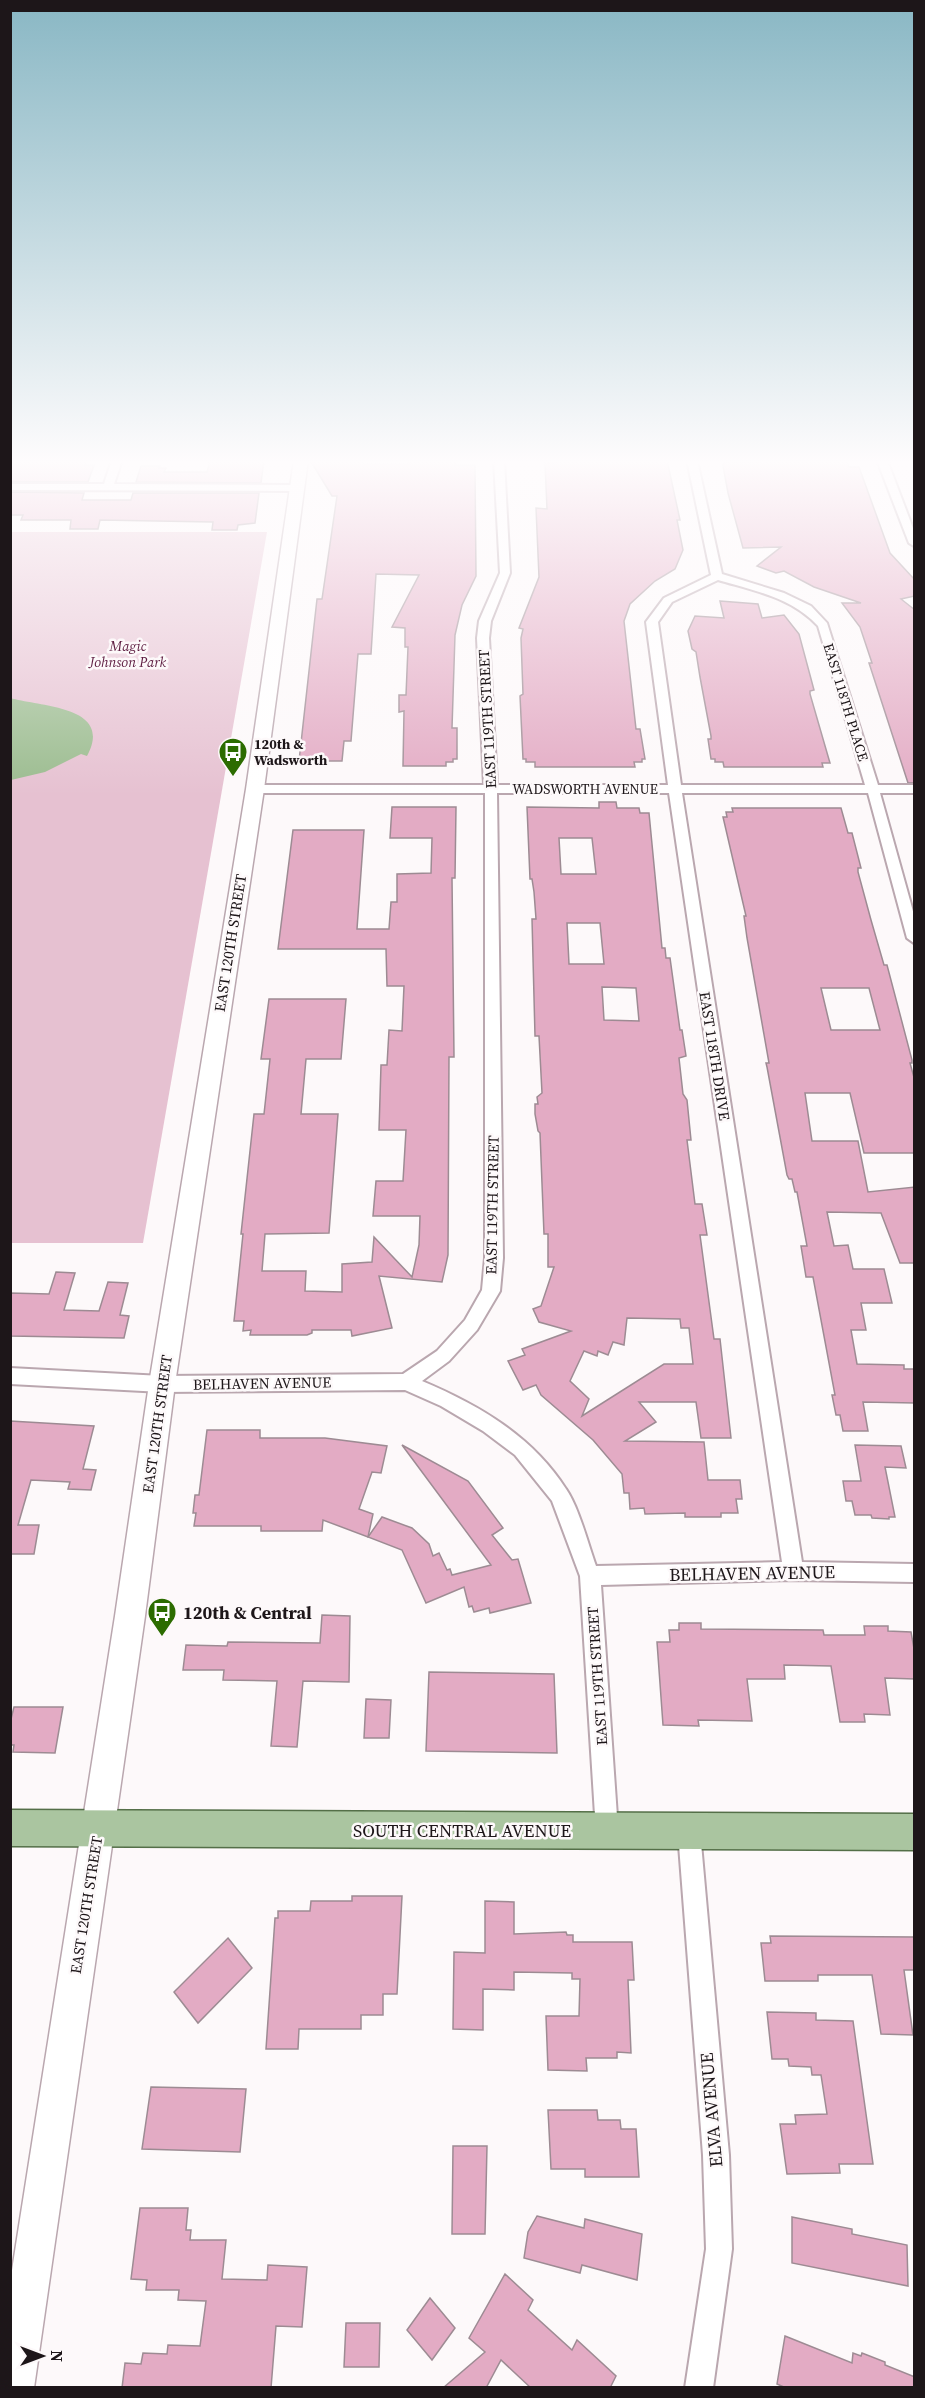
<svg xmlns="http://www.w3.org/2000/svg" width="925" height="2398" viewBox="0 0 925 2398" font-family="'Source Serif 4',serif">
  <rect width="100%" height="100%" fill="#fdf9fa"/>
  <polygon fill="#e6c1d1" points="11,532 267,532 143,1243 11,1243"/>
  <path fill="#9abb8e" d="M10,698C42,707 114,706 87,756L81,754L45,772L11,780Z"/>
  <g fill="#e3abc4" stroke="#9d8b93" stroke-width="1.5" fill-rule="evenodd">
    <polygon points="10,460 86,460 85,465 94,465 88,482 10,482"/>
    <polygon points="210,460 264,460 261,483 136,482 141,466 160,466 159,468 166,468 164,472 207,472"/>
    <polygon points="310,460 364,460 364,464 409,464 409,460 455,460 455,465 475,465 476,576 462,605 455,635 452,728 457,728 457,759 453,759 453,762 446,762 446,766 403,766 404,711 399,712 399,695 406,695 408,647 405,647 405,628 392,627 419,575 376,574 371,654 358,654 351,741 344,741 342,761 299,761 317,599 322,599 337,496 332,496"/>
    <polygon points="555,460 667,460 680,520 677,520 683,550 675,569 655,581 630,604 624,621 636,729 640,729 645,759 642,759 642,762 634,762 635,767 535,767 535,762 526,762 526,759 523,759 520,696 523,694 521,638 523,629 519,628 539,577 536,508 547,509 545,463 555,463"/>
    <polygon points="757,460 846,460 849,467 859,467 890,553 915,580 915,596 901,599 915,610 915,783 908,783 869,663 872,663 860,627 842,603 861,603 814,587 784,571 776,573 757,566 781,547 743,548 728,493 723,466 724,462 758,462"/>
    <polygon points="10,492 84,493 82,500 131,500 133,493 259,493 255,523 238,525 237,530 212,530 213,522 100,520 98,529 70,529 71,520 21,520 23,515 10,515"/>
    <polygon points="720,601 758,604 762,618 784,615 799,634 814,690 810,691 810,694 830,763 822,763 823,767 724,767 723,762 715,762 715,759 711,759 708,739 711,739 711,736 700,677 696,652 692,649 688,631 695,616 724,618"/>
    <path d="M599,802H616L617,808H639L640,813H649L662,948H665L666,958H670L680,1030H682L686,1056L679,1058L683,1094L687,1100L691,1140H687L695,1204H702L707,1235H700L714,1339H720L731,1438H701L696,1402H639L656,1422L625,1441L704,1442L708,1480H740L742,1499H736L738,1513H721V1517H685V1513L645,1514L644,1508L630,1509L629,1493H624L622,1474L593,1440L541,1395L536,1385L523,1390L508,1361L525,1355L522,1349L571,1331L539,1322L533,1309L541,1306L554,1267H548V1234H544L540,1133L538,1131L535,1114V1104H538L537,1097L542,1093L539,1036H535L532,919H536L534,892L532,879H530L527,807L599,808ZM559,838H592L596,874H561ZM567,923H600L604,964H569ZM602,987L636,988L639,1021L604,1020ZM627,1318L680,1319L681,1328H689L693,1364H664L582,1416L589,1399L570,1381L584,1351L597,1356L598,1351L608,1355L613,1342L624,1345Z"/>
    <polygon points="392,807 456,807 455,878 452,878 454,1057 449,1057 448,1255 442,1282 379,1276 392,1328 352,1336 351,1330 312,1330 312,1333 307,1335 250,1335 251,1330 243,1331 244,1321 234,1321 243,1234 241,1234 254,1114 264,1114 270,1059 261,1059 269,999 346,999 341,1059 306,1059 301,1114 338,1114 329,1233 265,1234 262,1271 306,1271 305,1291 342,1292 342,1264 372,1262 374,1237 412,1277 419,1245 420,1216 373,1216 376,1181 403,1181 406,1130 379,1130 381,1065 387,1065 389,1030 402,1031 404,986 387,986 386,949 278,949 293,830 364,830 357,929 389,929 391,902 397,902 397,874 431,873 432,838 390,838"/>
    <path d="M732,808H841L848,833H852L861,868H858V872L871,920L884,965H887L912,1060V1063H910L915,1081V1153H864L850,1093H805L812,1141H858L868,1192L915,1187V1263H900L881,1213L827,1212L834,1246L848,1245L853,1269H884L892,1303H861L866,1330H851L857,1364L904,1365V1369H915V1403L863,1402L868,1431H843L840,1415H836L832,1395H835L813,1277H806L801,1246H807L797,1192H795L792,1179H789L787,1175L767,1067L766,1063H769L747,938L744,916H746L723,817H727L726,812H733ZM821,988H869L880,1030H831Z"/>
    <polygon points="56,1272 75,1273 64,1310 99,1311 108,1282 128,1283 120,1315 129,1316 124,1338 10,1336 10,1293 49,1294"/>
    <polygon points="10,1421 94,1426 83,1469 96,1470 91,1490 68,1489 70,1482 31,1480 18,1525 39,1525 34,1554 10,1554"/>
    <polygon points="207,1430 260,1430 260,1438 325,1438 387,1446 381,1473 372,1472 359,1509 373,1514 368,1537 323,1520 322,1531 261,1531 261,1526 194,1526 196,1513 193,1513 195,1495 199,1495"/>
    <polygon points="402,1445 468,1481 503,1528 492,1535 512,1560 518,1559 531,1603 490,1613 489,1608 474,1612 472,1606 469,1607 464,1587 426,1603 402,1550 368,1537 382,1517 412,1528 429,1544 433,1556 439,1553 447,1570 450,1569 452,1575 491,1565"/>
    <polygon points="855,1445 901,1446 906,1468 885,1467 895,1517 889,1517 889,1519 872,1518 871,1515 855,1515 852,1501 846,1501 843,1481 861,1481"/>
    <polygon points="322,1615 350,1616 349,1682 303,1681 297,1747 271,1746 277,1681 223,1680 224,1670 183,1670 186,1645 227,1646 228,1642 320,1643"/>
    <polygon points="679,1623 701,1623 701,1629 823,1630 824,1635 865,1635 864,1626 888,1626 888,1631 911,1632 915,1654 915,1679 885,1678 890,1715 864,1714 865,1722 840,1722 831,1666 784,1665 785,1679 747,1679 752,1721 698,1720 699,1726 663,1725 657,1642 670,1642 669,1630 679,1630"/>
    <polygon points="429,1672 554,1674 557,1753 426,1751"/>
    <polygon points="366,1699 391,1700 389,1738 364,1738"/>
    <polygon points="14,1707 63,1707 55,1753 13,1752 14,1745 10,1745 10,1723"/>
    <polygon points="352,1896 402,1896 397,1994 383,1994 383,2015 361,2015 361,2029 299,2029 298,2049 266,2049 275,1918 278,1918 278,1911 310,1911 311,1901 352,1901"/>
    <polygon points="485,1901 514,1902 514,1934 566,1932 567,1935 573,1935 573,1942 632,1942 634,1980 628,1980 631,2053 617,2052 617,2058 586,2058 587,2071 548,2070 546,2016 579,2016 580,1979 572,1979 572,1973 514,1972 514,1990 483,1989 483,2030 453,2029 454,1952 485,1953"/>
    <polygon points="770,1936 915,1937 915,1970 904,1970 913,2035 881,2034 872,1975 818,1975 818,1981 765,1981 761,1943 771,1943"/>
    <polygon points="228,1938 252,1968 198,2023 174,1992"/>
    <polygon points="767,2012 816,2013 816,2020 853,2021 873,2164 839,2164 840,2173 787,2174 780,2124 796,2124 795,2115 827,2114 821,2075 812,2075 811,2067 789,2066 788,2059 772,2059"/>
    <polygon points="151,2087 246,2089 240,2152 142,2149"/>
    <polygon points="548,2110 597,2110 598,2120 620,2120 621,2129 636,2129 639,2177 585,2177 585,2169 551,2169"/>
    <polygon points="453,2146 487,2146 485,2234 452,2234"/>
    <polygon points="140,2208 188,2208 186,2230 191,2230 190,2240 226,2240 222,2279 267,2280 268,2265 307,2267 302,2327 276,2326 271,2388 122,2388 125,2363 141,2364 143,2353 167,2354 168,2345 200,2346 206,2301 178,2300 179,2290 146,2290 147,2280 131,2279"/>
    <polygon points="537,2216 584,2228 585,2219 642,2234 637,2280 582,2265 580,2273 524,2258 528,2232"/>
    <polygon points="792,2217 852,2229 852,2234 907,2245 908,2286 792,2263"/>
    <polygon points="505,2274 533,2300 528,2310 572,2350 577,2340 616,2376 610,2388 531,2388 501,2360 486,2388 443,2388 485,2352 469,2338"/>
    <polygon points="430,2298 455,2328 432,2360 407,2330"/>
    <polygon points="346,2323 380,2323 379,2367 344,2367"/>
    <polygon points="785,2336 852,2363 853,2353 861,2356 862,2353 885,2362 885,2365 915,2377 915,2388 786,2388 777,2384"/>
  </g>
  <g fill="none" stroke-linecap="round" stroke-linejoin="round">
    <g stroke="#baa7af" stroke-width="4">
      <g id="street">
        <polygon points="112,460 122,460 114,484 297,485 302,488 297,491 10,490 10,484 104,484"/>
        <path d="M494,460H504L510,573L491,621L489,638L497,785H668L646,622L664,598L711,575L687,460H697L722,574L784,593L811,606L827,623L878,785H914V793H880L914,915V943L907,938L868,793H682L802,1562L914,1564V1582L793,1580L601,1585L618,1831L615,1839L607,1842L599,1839L596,1831L580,1576L552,1501L515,1455L483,1431L441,1406L405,1390L162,1392L10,1384V1368L162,1376L403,1374L437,1351L465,1320L482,1290L485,1258V793H255L249,789L255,785H484L477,638L479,621L500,573ZM718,580C755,591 791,597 818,626L865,785H681L658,622L672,602ZM497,793H669L782,1562L596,1566C588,1544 579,1508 566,1489C532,1436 479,1405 422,1381L449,1361L477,1330L500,1291L503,1258Z"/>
        <polygon points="877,460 887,460 914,531 914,546 909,543"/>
        <polygon points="689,1821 697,1824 700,1832 729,2155 732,2249 713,2388 685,2388 706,2249 703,2155 678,1832 681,1824"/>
      </g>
    </g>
    <g stroke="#baa7af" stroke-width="3">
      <polygon id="secondary" points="294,460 308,460 264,789 175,1384 145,1616 34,2388 10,2388 10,2283 115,1616 149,1384 246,789"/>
    </g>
    <g stroke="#546f48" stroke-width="3">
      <polygon id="primary" points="10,1810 914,1814 914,1850 10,1846"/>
    </g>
    <use href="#street" fill="#fff" fill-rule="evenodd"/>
    <use href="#secondary" fill="#fff" fill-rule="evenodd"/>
    <use href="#primary" fill="#aac5a0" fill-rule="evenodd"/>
  </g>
  <linearGradient id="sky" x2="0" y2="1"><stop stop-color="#89b7c4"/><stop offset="0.58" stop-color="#fefcfd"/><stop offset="1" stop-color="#fefcfd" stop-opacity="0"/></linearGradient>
  <rect width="925" height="796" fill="url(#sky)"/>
  <defs>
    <g id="bus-pin" transform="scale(1.5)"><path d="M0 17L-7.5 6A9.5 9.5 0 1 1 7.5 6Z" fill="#2c6c00" stroke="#fdf9fa"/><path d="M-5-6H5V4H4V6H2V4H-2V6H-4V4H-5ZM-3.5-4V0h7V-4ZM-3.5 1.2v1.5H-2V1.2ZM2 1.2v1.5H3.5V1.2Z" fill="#fff"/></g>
  </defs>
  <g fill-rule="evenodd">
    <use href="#bus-pin" x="233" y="752"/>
    <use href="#bus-pin" x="162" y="1612"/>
  </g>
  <g text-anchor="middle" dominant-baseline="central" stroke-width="5" stroke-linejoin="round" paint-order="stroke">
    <g font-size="14" font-style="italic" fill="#5d1c40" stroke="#fdf9fa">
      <text x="128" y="646">Magic<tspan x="128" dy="16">Johnson Park</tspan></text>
    </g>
    <g font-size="14" fill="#1d1619" stroke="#fdf9fa">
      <text transform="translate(846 702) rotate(73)">EAST 118TH PLACE</text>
      <text x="585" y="789">WADSWORTH AVENUE</text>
    </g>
    <g font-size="14" font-weight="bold" fill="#1d1619" stroke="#fdf9fa" text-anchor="start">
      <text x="254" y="744">120th &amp;<tspan x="254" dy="16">Wadsworth</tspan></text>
    </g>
    <g font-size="15" fill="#1d1619" stroke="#fdf9fa">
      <text transform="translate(487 719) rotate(-93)">EAST 119TH STREET</text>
      <text transform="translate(230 943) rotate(-81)">EAST 120TH STREET</text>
      <text transform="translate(715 1056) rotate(81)">EAST 118TH DRIVE</text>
      <text transform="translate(492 1205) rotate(-89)">EAST 119TH STREET</text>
      <text transform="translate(262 1383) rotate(-1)">BELHAVEN AVENUE</text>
      <text transform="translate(157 1424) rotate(-82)">EAST 120TH STREET</text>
      <text transform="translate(597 1676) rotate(-94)">EAST 119TH STREET</text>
      <text transform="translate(86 1905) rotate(-81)">EAST 120TH STREET</text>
    </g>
    <g font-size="18" fill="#1d1619" stroke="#fdf9fa">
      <text transform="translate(752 1573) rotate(-1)">BELHAVEN AVENUE</text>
      <text x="462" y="1830">SOUTH CENTRAL AVENUE</text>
      <text transform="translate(711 2110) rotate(-95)">ELVA AVENUE</text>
    </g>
    <g font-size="18" font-weight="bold" fill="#1d1619" stroke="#fdf9fa" text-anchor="start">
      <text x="183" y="1612">120th &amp; Central</text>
    </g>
  </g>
  <rect width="925" height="2398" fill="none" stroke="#1d1619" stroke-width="24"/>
  <g transform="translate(42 2356) rotate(90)" stroke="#fdf9fa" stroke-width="4.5" paint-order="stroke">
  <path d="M0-4.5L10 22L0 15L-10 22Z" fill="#1d1619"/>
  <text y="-9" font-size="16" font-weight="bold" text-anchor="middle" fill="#1d1619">N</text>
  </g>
</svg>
